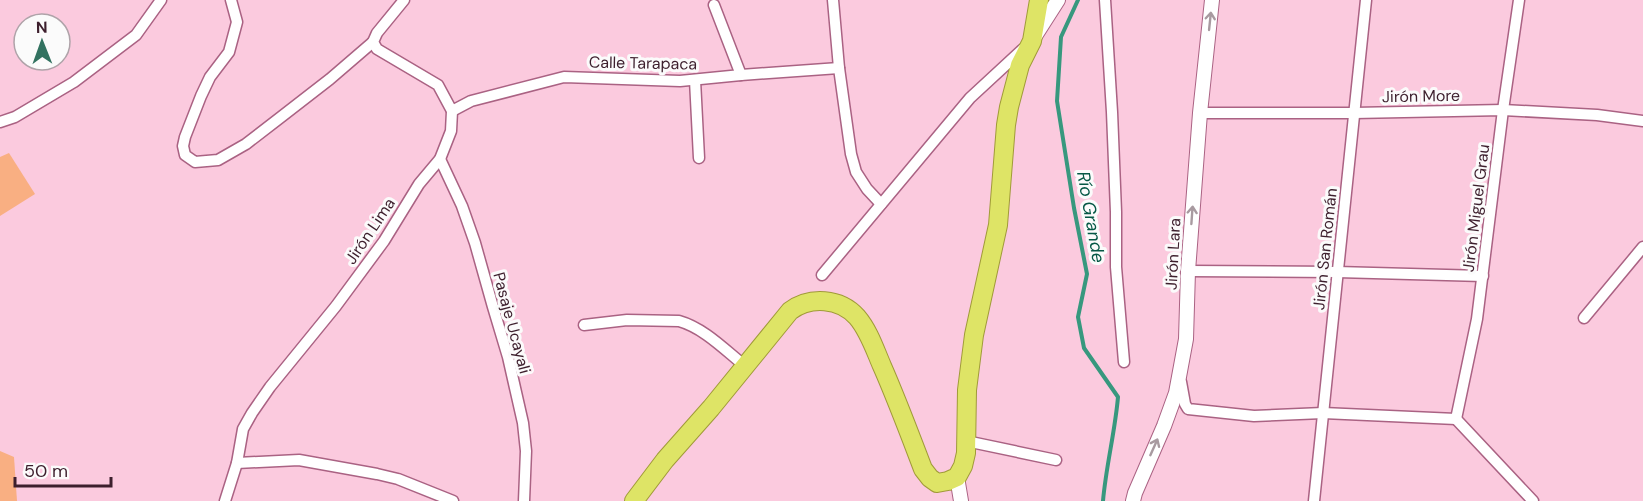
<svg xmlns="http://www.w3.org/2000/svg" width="1643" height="501" viewBox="0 0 1643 501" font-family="'DM Sans',sans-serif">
  <rect width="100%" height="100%" fill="#fbcade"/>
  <g fill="#f9af82">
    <polygon points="9,153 35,194 0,216 0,157"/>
    <polygon points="0,451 14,457 17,501 0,501"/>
  </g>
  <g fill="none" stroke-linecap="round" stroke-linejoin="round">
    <path stroke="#37987e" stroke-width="4" d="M1078,0L1061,37L1057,101L1074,208L1087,274L1078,317L1084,348L1118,397C1115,432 1106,466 1103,501"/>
    <g stroke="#aa6283" stroke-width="13">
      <g id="minor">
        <polyline points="231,0 237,22 229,52 210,77 201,96 185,137 183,146 185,155 195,162 218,160 246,144 281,117 330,79 373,42"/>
        <polyline points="833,0 839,68 851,154 856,172 867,189 881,204"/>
        <polyline points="1105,0 1112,112 1116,212 1116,267 1124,362"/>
        <polyline points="714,5 741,75"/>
        <polyline points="695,80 699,158"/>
        <polyline points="452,111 471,101 564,77 680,81 741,75 839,68"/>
        <polyline points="1200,113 1354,113 1503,110 1597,115 1643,121"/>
        <polyline points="0,122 15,117 74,82 136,35 161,0"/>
        <polyline points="440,159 462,206 475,243 493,307 508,357 523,423 526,451 524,501"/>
        <polyline points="1188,271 1337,272 1483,276"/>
        <polyline points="822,275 970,98 1023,49"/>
        <polyline points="1584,318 1643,247"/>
        <path d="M584,325L627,320L679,321C704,328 725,350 745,366"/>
        <polyline points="1181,382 1185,404 1188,409 1254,416 1323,413 1456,419"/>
        <polyline points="1456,419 1477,319 1503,110 1519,0"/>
        <polyline points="1456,419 1533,501"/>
        <polyline points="966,441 1056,460"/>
        <polyline points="237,463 299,460 377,474 398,479 453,501"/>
        <polyline points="225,501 237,463 243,429 252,413 270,387 336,306 384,241 419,184 440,159 451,131 452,111 438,85 377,49 373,42 377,33 404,0"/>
        <polyline points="1314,501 1366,0"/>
      </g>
    </g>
    <g stroke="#aa6283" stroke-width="16">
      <g id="tertiary">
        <polyline points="1035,36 1058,0"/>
        <polyline points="957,477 961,501"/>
        <polyline points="1133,501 1135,493 1164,426 1176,393 1186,339 1188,271 1200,113 1212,0"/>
      </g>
    </g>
    <g stroke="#a09a39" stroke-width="20">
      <path id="trunk" d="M634,501L665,460L711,408L790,311C810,296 840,298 857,317C869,331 875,350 882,366C897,400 910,435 923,469L930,478L937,483L948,481L957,477L963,466L966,453L967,390L974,335L998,225L1006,125L1009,107L1020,65L1032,41L1039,0"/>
    </g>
    <use href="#minor" stroke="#fff" stroke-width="10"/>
    <use href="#tertiary" stroke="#fff" stroke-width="14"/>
    <use href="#trunk" stroke="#dee466" stroke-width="18"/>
  </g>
  <defs><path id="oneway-shaft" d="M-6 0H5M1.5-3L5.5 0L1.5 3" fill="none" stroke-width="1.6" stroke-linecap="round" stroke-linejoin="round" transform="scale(1.5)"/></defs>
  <g stroke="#a89aa0">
    <use href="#oneway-shaft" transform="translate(1210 21) rotate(-84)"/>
    <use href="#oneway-shaft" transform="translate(1192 215) rotate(-86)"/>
    <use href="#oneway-shaft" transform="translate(1154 447) rotate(-66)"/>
  </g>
  <g text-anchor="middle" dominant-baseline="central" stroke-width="6" stroke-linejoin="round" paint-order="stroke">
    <g font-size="16" fill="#3d1f2d" stroke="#fbfbfb">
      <text transform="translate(643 63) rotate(1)">Calle Tarapaca</text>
      <text transform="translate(1421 96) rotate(-1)">Jirón More</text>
      <text transform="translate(1476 208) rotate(-83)">Jirón Miguel Grau</text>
      <text transform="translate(370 231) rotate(-56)">Jirón Lima</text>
      <text transform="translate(1325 249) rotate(-84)">Jirón San Román</text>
      <text transform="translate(1173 254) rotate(-87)">Jirón Lara</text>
      <text transform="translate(512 323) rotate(75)">Pasaje Ucayali</text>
    </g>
    <g font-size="18" font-style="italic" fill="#065846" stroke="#fbfbfb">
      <text transform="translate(1091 217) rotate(80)">Río Grande</text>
    </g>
  </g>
  <g transform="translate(42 42) rotate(359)"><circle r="28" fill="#fbfbfb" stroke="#afa3a9" stroke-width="1.5"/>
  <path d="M0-4.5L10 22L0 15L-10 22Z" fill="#327260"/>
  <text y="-9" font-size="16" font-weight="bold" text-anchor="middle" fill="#3d1f2d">N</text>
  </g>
  <path d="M15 477v9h96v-9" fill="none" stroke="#3d1f2d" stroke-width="3"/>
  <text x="24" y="477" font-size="18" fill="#3d1f2d" stroke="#fbfbfb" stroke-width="4.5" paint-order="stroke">50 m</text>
</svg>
